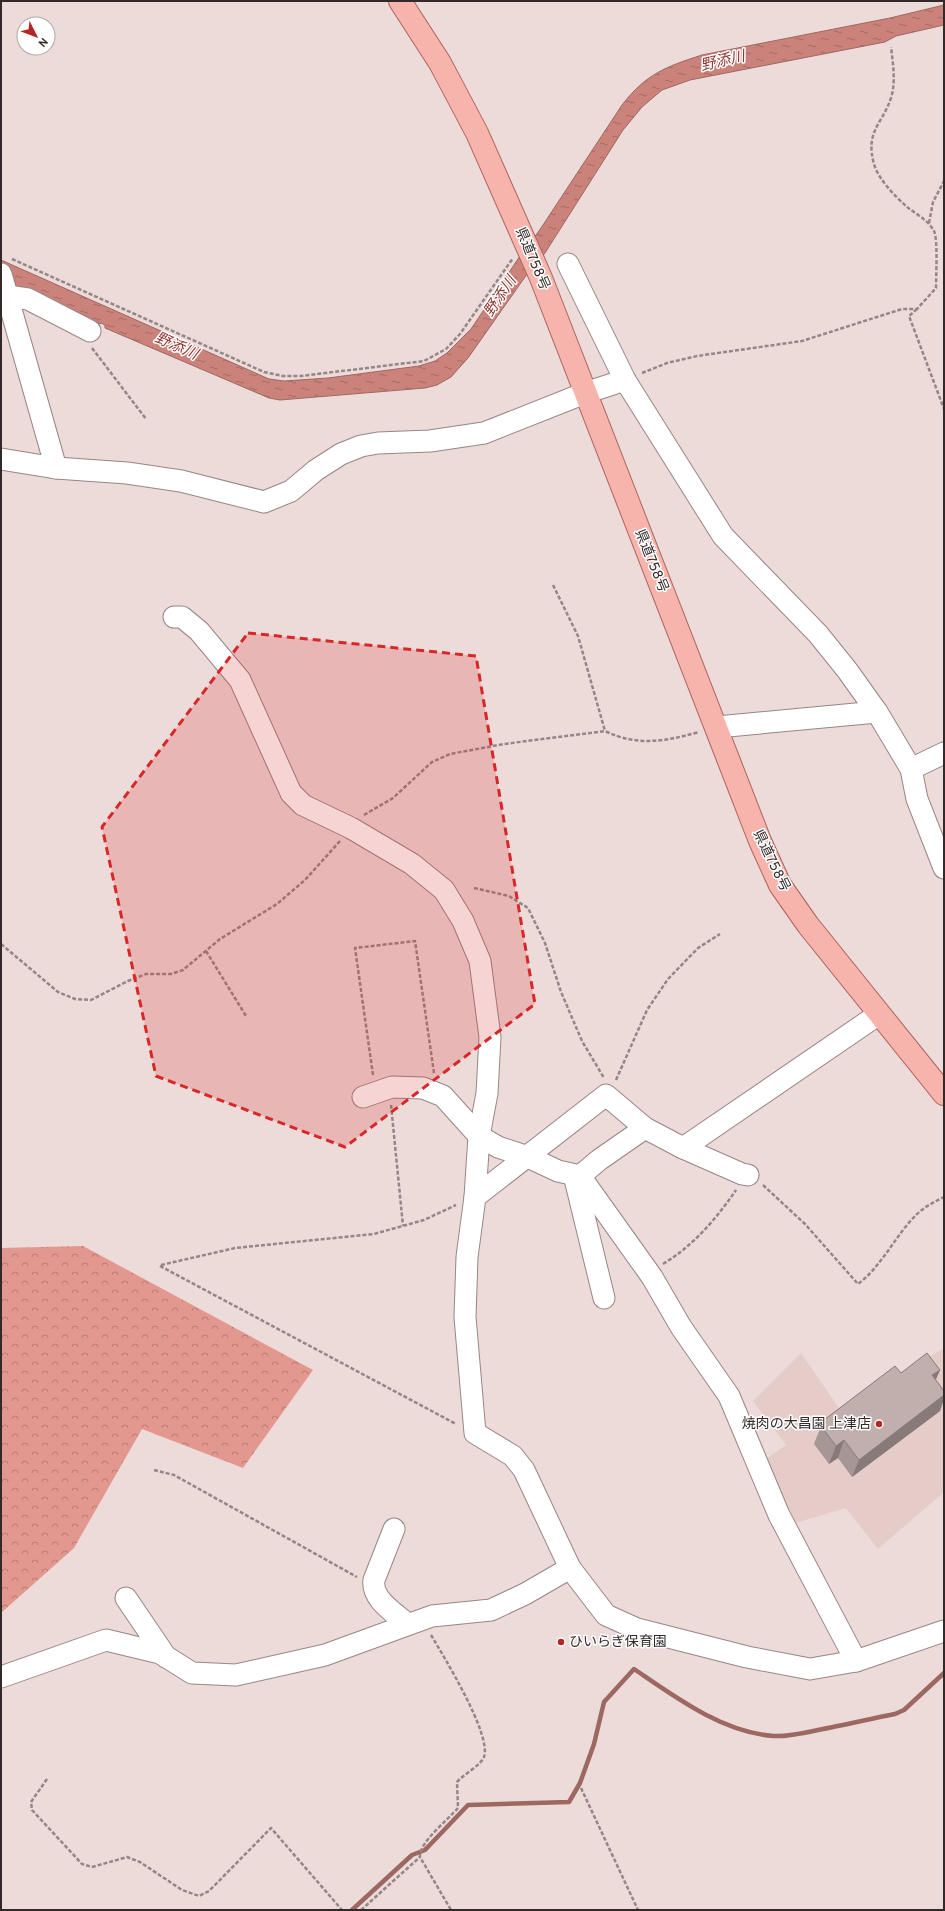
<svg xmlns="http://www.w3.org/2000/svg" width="945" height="1911" viewBox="0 0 945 1911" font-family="Overpass,'Noto Sans JP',sans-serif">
  <defs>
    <pattern id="forest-crowns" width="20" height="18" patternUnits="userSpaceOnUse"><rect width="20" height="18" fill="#e2988f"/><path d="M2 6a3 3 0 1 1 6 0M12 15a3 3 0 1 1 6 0" fill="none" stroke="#b87c75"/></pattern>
    <pattern id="water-ripples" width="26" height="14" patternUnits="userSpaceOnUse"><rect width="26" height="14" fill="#cb827a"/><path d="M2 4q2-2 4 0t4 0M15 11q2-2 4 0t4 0" fill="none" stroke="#a56b64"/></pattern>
  </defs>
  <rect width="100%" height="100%" fill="#eddbd9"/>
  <polygon fill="#e6ccc9" points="944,1348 944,1492 878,1549 846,1508 785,1526 760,1463 786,1445 753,1401 801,1353 841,1411"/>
  <polygon fill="url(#forest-crowns)" points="83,1246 313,1370 243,1468 142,1429 74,1548 1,1613 1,1248"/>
  <path fill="url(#water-ripples)" stroke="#9d6862" d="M944,5V25L896,36L885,42L690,80L662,90L642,107L623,130L545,253L525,277L468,358L451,377L437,385L425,388L280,400L269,398L105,328V325L101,323L100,324L10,286L1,284V260L269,379L284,381L328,378L419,366L435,361L447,353L471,329L520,256L539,231L622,105C646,74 665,67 702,55L890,18Z"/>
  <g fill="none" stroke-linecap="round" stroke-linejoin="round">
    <path stroke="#9d6862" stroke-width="4.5" d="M352,1910L412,1855L425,1850L468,1805L569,1802L580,1783L594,1744L604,1702L634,1669C675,1697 722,1732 773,1736C787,1737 804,1733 818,1730C844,1725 870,1719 895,1714L904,1710L944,1673"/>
    <g stroke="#978684" stroke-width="23">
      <g id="minor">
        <polyline points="568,264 625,380 723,536 818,634 847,670 877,712 911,769 917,799 944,868"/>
        <polyline points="1,274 56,468"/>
        <polyline points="7,296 28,299 90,331"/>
        <polyline points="1,459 56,468 127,473 181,481 264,502 291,491 316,470 341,454 361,446 378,443 430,441 484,433 585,393 625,380"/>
        <polyline points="174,617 182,617 199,631 240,680 291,793 303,805 351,828 412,864 444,890 463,921 480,961 490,1037 487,1093 479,1136 475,1197 467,1257 465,1317 475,1433 513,1456 524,1470 570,1568 606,1615 637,1629 747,1657 810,1669 856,1661 944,1631"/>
        <polyline points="717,727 877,712"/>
        <polyline points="911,769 944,753"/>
        <polyline points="363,1097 392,1087 423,1088 443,1096 479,1136 498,1147 528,1157 558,1171 580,1176"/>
        <polyline points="645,1128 599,1160 580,1176 652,1277 681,1327 729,1396 779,1515 856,1661"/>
        <polyline points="683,1148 742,1174 748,1175"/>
        <polyline points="574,1175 604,1298"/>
        <polyline points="475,1197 606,1095 645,1128 683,1148 879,1014"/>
        <path d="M394,1529L374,1580C371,1599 395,1613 407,1624"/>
        <polyline points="126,1598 166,1657"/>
        <polyline points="1,1677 106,1640 160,1653 192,1673 236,1675 325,1655 432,1616 491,1610 525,1594 570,1568"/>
      </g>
    </g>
    <g stroke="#ad635c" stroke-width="24">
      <polyline id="major" points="400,1 440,63 477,133 541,278 760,841 780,885 808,925 944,1094"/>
    </g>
    <g stroke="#938685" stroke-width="2.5" stroke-dasharray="4 2" stroke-linecap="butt">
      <polyline points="929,223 933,202 944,181"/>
      <polyline points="12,259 264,372 283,376 301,376 424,361 446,349 460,334 513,258"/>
      <polyline points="917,309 909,316 944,409"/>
      <polyline points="92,348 146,419"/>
      <path d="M642,373L667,363L697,356L802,341L902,309H917L936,288C936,278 938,238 934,231C928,220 916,214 907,207C895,196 878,179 874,164C865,131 882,125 891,98C896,82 893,64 891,47"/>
      <polyline points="553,585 578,636 605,731"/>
      <path d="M364,815L393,798L432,762L450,754L504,744L605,731C638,747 666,741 699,732"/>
      <polyline points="474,888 509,896 528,908 545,943 561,992 582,1041 604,1078"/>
      <polyline points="1,944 58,992 75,999 91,1000 128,981 146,974 171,974 183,970 220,939 277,904 305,880 340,841"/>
      <polyline points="206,951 246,1016"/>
      <polyline points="373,1075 355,948 415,941 434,1073"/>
      <polyline points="616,1080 647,1010 668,979 698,948 720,934"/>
      <polyline points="391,1105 403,1226"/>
      <path d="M763,1185L805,1224L858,1284C882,1266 895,1236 916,1215C924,1207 934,1202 944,1197"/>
      <path d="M663,1264C693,1246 717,1218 736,1190"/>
      <polyline points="161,1265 235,1248 374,1234 424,1220 456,1205"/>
      <polyline points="160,1266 456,1424"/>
      <polyline points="154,1470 174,1475 357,1577"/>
      <path d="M431,1635C444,1657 492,1735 484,1757C482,1764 463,1775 457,1782L458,1808C448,1820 419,1842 420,1857L451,1910"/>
      <polyline points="47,1779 31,1802 32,1810 82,1864 92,1867 127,1857 140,1862 182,1890 199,1896 209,1891 271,1828 342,1910"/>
      <polyline points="581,1788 638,1910"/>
      <polyline points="361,1910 420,1857"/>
    </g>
    <use href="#minor" stroke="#fff" stroke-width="21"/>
    <use href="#major" stroke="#f6b4ad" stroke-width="22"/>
  </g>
  <polygon fill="#a69695" points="901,1373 936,1380 944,1391 944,1399 940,1411 852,1477 838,1458 829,1464 814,1444 821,1426 822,1425 824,1420"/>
  <g fill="#877a79">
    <polygon points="940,1370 933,1387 932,1375"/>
    <polygon points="944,1395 944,1399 940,1411 852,1477 859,1460"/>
    <polygon points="844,1440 838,1458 829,1464 836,1446"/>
  </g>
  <polygon fill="#c1afad" stroke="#877a79" points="927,1353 940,1370 932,1375 944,1391 944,1395 859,1460 844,1440 836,1446 821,1426 826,1422 824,1420 895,1366 901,1373"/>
  <path fill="#d62828" fill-opacity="0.2" stroke="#d62828" stroke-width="3" stroke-dasharray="8 5" stroke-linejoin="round" d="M248,633L476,656L535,1004L345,1147L156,1076L102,827Z"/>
  <g fill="#b52524" stroke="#fff" stroke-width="1.5">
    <circle cx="879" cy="1424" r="4"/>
    <circle cx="561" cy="1642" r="4"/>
  </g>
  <g text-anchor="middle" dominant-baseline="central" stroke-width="3" stroke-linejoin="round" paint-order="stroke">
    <g font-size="14" fill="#312a29" stroke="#fff">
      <text transform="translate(532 259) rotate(67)">県道758号</text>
      <text transform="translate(651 561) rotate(68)">県道758号</text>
      <text transform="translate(771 861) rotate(64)">県道758号</text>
    </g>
    <g font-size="14" fill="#312a29" stroke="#fff" text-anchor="end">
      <text x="871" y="1424">焼肉の大昌園 上津店</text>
      <text x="569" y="1642" text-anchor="start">ひいらぎ保育園</text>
    </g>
    <g font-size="15" font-style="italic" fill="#8d352f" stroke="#fff">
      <text transform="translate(723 62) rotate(-13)">野添川</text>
      <text transform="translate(501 297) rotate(-56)">野添川</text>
      <text transform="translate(176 347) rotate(24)">野添川</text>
    </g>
  </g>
  <rect width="945" height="1911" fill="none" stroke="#312a29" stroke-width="4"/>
  <g transform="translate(36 36) rotate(132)"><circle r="19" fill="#ffffff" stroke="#adaaa9"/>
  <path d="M0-3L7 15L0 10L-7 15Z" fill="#b52524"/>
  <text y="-6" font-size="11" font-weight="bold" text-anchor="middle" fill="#312a29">N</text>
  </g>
</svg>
